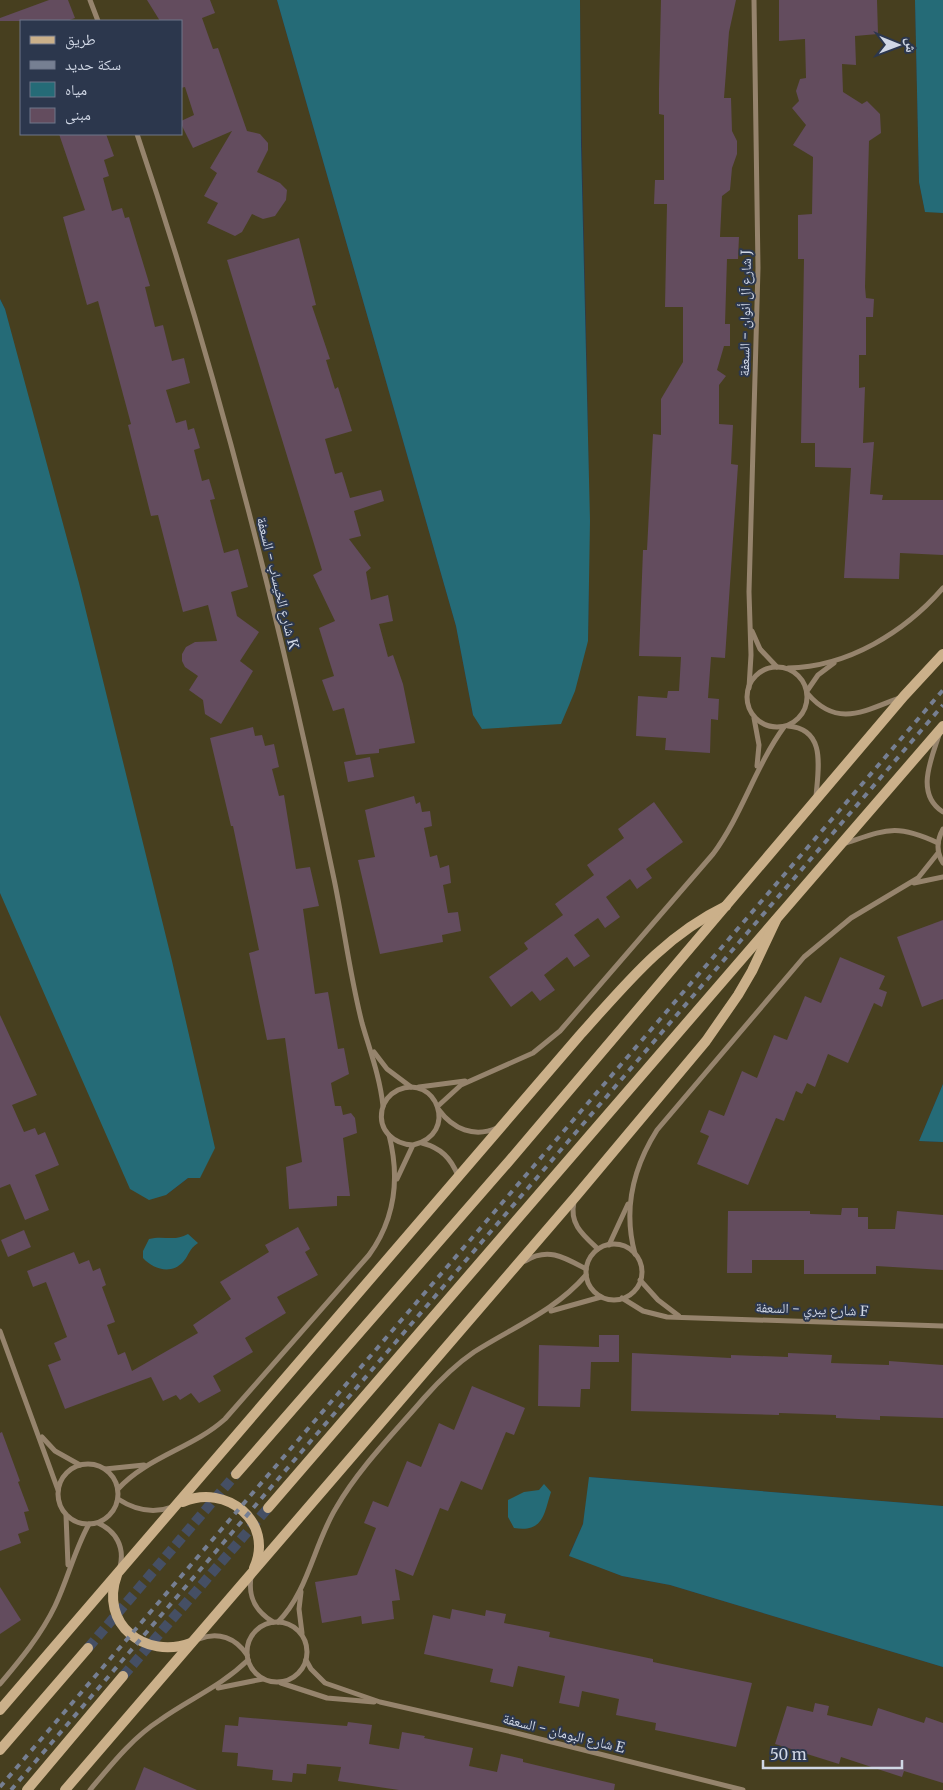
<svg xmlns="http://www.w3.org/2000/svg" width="943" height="1790" viewBox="0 0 943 1790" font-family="Merriweather,'Noto Naskh Arabic',serif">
  <rect width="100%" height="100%" fill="#2c374d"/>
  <path fill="#473f1f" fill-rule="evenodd" d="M0,0H277L456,626L473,715L588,641C592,428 581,214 580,0H915L919,182L925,211L943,213V1084L919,1141L943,1142V1506L590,1477L583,1524L569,1555L622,1576L670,1585L943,1667V1790H0V893L166,1195L188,1178L14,346L5,309L0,299ZM21,21H181V134H21Z"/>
  <g fill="#256b77">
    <polygon points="277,0 580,0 581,144 590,521 588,641 575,691 561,724 482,729 473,715 456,626"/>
    <polygon points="915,0 943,0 943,213 925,212 919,182"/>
    <polygon points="0,299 5,309 79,583 172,961 215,1148 200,1178 188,1178 166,1195 149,1200 130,1189 0,893"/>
    <polygon points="943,1084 943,1142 919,1141"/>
    <path d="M188,1234L198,1243C188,1250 190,1254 183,1262C171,1275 153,1269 143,1258V1251L149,1239C164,1235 174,1242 188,1234Z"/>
    <polygon points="589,1477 943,1506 943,1667 670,1585 622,1576 569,1556 583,1524"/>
    <path d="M544,1484L551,1492C544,1513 544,1533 514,1528L508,1517V1500L524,1492L539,1490Z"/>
  </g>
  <g fill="#634c5e">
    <polygon points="49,0 68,0 75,18 67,21 0,21 0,18"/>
    <polygon points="147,0 210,0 215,13 202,18 213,49 218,48 247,131 260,134 268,143 268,150 257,172 280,183 287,190 286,200 275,216 263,219 252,214 242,232 235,236 207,223 218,203 204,196 217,173 210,168 232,131 193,148 181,124 181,121 194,115 185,87 181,88 181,21 160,21"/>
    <polygon points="661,0 736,0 729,32 724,98 731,98 732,131 737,141 737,154 732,168 730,190 722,196 720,237 739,237 738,259 727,259 725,324 730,324 730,346 724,346 717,370 726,376 719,385 719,424 733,425 731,464 738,465 725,658 711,657 708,698 719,699 718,720 711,719 710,753 665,750 666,738 636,736 638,696 667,698 668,691 679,691 681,657 639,656 643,550 647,550 653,434 661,435 661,399 683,362 683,307 665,307 667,204 654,204 655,180 664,180 664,115 659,114 659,88"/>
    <polygon points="779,0 877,0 878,34 855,36 856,65 842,64 843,92 862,104 867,101 880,114 881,133 869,141 865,287 866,298 874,299 873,317 866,317 866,355 859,355 859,388 865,387 863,443 874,442 870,494 883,495 882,500 943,500 943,555 900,553 899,579 844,578 851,468 815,467 815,443 801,443 804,259 798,259 798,215 812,214 813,157 793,145 806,125 792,108 799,101 796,91 800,79 806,78 805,39 779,41"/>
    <polygon points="59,134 106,134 114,156 104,160 109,176 103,178 112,211 122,208 125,218 129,217 150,286 145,287 155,327 163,325 172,361 184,358 190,383 166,390 176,423 186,420 188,430 194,428 200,448 194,450 202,481 209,479 215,499 210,500 224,553 238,549 248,587 231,592 237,616 259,632 240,661 253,671 221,724 205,714 203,700 189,690 198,676 185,667 182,661 182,654 186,647 195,642 217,641 208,605 183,612 158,515 151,516 128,425 131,424 98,301 87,305 63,217 85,210"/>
    <polygon points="299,238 316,305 312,306 330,359 326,360 335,389 338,387 352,431 325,439 335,474 342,472 350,498 381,490 384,501 354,511 361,536 349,539 371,568 366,572 371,600 388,595 393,621 379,624 388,657 393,655 403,684 415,743 379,749 379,753 356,755 344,708 333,711 322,680 334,676 319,628 335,621 313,575 322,570 227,260"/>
    <polygon points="253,727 255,736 262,735 265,746 274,744 279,767 272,769 279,796 284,795 296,869 310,867 319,906 303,909 315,994 328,992 338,1049 344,1048 349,1074 331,1083 335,1106 341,1106 343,1115 351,1113 355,1118 357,1133 343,1138 350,1196 337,1196 337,1206 289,1209 286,1167 302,1162 285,1038 267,1040 249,953 259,950 233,826 231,826 210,738"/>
    <polygon points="370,757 374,777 348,782 344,762"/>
    <polygon points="414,796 416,804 420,802 422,812 430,811 432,826 424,828 430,857 437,855 440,868 449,865 451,883 443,885 448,913 458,912 461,931 442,935 443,942 380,954 358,860 375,857 365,810"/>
    <polygon points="654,802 683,842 646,869 652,878 637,889 630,879 606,897 620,917 605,928 598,918 574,935 590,956 574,967 567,957 544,975 555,990 540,1001 532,991 511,1007 489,977 528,949 524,943 563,915 555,904 594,875 587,865 624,838 618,829"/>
    <polygon points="943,920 943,999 922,1007 897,937"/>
    <polygon points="840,957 885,976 879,989 887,992 882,1007 874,1003 848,1063 828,1054 815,1087 807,1083 802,1094 796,1091 784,1121 776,1118 748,1185 697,1164 709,1136 700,1132 709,1110 724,1116 742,1071 757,1078 774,1035 787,1040 805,996 821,1003"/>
    <polygon points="0,1015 37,1095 12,1105 24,1132 35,1128 38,1135 45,1132 59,1165 35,1175 49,1210 25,1220 10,1184 0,1188"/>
    <polygon points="842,1208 858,1208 858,1217 868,1217 868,1229 895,1229 897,1211 943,1215 943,1270 876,1266 876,1274 804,1274 804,1260 752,1260 752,1273 727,1273 728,1211 810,1211 810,1214 841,1215"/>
    <polygon points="298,1227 310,1249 305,1252 318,1275 277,1297 286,1313 245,1338 253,1352 213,1376 221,1391 199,1403 191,1393 180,1400 176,1395 163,1401 151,1377 65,1409 48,1365 61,1360 54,1343 67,1337 46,1282 33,1287 27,1271 74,1252 79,1264 89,1260 93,1271 100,1268 106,1285 102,1287 115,1322 107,1325 118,1355 125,1352 132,1371 198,1333 193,1325 231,1299 220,1282 269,1252 265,1245"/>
    <polygon points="24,1230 31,1247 8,1257 1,1240"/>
    <polygon points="599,1335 619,1335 619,1362 591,1362 590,1389 581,1389 580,1407 538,1406 539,1345 599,1347"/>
    <polygon points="632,1353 731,1358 731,1355 788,1357 788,1353 832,1355 831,1363 889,1365 889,1361 943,1365 943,1418 880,1416 880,1420 836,1418 836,1415 779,1413 779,1415 631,1411"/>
    <polygon points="472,1386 525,1408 514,1435 506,1432 482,1490 461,1481 448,1511 440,1508 413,1576 395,1569 400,1600 392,1601 394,1619 362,1624 361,1616 322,1623 315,1582 357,1575 376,1528 364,1523 373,1501 388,1507 407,1461 421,1467 439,1423 454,1430"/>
    <polygon points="2,1432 20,1481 18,1482 29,1511 24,1512 29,1530 18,1534 21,1543 0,1551 0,1433"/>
    <polygon points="0,1587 21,1620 0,1634"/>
    <polygon points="452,1609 485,1616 486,1610 506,1614 504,1623 550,1632 549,1637 653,1659 653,1662 752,1683 736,1747 655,1730 656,1723 616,1715 619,1699 582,1691 579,1707 559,1703 565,1676 518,1666 513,1687 490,1682 493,1669 424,1654 433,1615 450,1619"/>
    <polygon points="815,1703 829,1706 827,1715 872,1726 878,1708 924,1723 926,1717 943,1723 943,1783 904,1771 902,1777 841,1757 839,1764 775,1744 787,1706 813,1712"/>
    <polygon points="239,1717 347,1726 348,1722 372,1725 369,1744 399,1749 402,1732 425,1736 424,1738 473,1748 469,1766 497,1772 501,1754 523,1759 523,1762 615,1784 614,1790 399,1790 338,1781 341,1767 307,1764 306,1774 293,1773 292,1782 272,1780 273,1770 237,1766 238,1753 222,1752 225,1725 238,1726"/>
    <polygon points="144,1767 197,1790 135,1790"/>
  </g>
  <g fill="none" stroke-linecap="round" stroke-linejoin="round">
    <g stroke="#454f64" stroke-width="10" stroke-dasharray="10 5" stroke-linecap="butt">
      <polyline points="88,1648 236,1474"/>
      <polyline points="123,1676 268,1508"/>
    </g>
    <g stroke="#96846d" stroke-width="5">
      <polyline points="90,0 98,21"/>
      <path d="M137,134C219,377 282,628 334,879C344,927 350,976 362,1023C370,1051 380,1077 383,1106"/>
      <polyline points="752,631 760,649 777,667"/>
      <circle cx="777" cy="697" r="30"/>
      <path d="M788,668C848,667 905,632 943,588"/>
      <polyline points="749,688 751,655 749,592 758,268 754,0"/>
      <polyline points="807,691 818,675 834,663"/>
      <path d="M808,694C837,728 864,711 899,698"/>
      <polyline points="754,718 759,745 757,766"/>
      <path d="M788,726C827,729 818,769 816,797"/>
      <path d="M939,735C931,760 915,794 943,812"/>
      <path d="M943,829C937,840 936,852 943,863"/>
      <path d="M843,844C886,830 895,823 938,843"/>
      <polyline points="914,883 943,877"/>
      <polyline points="374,1052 387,1069 411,1087"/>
      <polyline points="419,1087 465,1081"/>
      <path d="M438,1106L461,1085L533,1053L560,1031L713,854C742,815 755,767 784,727"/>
      <path d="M439,1110C453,1129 474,1138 497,1128"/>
      <path d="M422,1143C441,1148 451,1158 458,1176"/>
      <path d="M397,1179L413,1145C460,1134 436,1073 398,1090C390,1094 384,1101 382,1110C378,1131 394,1144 413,1145"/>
      <path d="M574,1202C569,1224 583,1235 598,1249"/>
      <circle cx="614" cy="1272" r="28"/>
      <polyline points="609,1245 628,1204"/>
      <path d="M635,1254C623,1210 633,1168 657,1130L804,957L851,918L918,878L938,853"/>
      <path d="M525,1261C548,1247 564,1257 586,1269"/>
      <polyline points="640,1280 658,1300 679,1316"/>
      <polyline points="622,1298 643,1311 667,1317 943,1326"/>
      <polyline points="551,1311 601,1297"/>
      <polyline points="0,1331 58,1490"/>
      <polyline points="42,1437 55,1451 80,1465"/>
      <circle cx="88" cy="1494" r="30"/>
      <polyline points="105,1469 144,1465"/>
      <path d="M118,1489C147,1457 193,1448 225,1419L369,1255C395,1219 400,1178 389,1135"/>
      <path d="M118,1499C135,1510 153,1514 172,1507"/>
      <polyline points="66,1515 68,1565"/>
      <path d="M98,1523C116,1531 125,1547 120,1567"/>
      <path d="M251,1577C248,1597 255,1611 273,1622"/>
      <polyline points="301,1592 299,1609 302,1633"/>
      <circle cx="277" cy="1652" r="30"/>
      <path d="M278,1622C308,1592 314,1544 336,1508C359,1468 394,1433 424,1398C439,1381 455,1365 474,1352C513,1327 555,1311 586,1275"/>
      <path d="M199,1639C218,1631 236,1638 247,1655"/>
      <polyline points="306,1660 311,1669 325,1683 380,1702 512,1732 743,1790"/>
      <polyline points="281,1683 327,1698 374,1702"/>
      <path d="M0,1684C21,1659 41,1635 55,1606C68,1579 74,1551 89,1524"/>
      <polyline points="218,1688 263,1679"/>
      <path d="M90,1790C111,1765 132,1738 160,1720C191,1698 220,1687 248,1660"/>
    </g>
    <g stroke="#cbb08a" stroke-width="10">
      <polyline points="236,1474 510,1160 904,696 943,654"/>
      <path d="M183,1502C226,1483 275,1522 254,1568"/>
      <polyline points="268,1508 943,726"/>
      <path d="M117,1575C99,1624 145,1660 191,1643"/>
      <path d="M0,1710L580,1035C626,984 664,936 726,906"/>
      <polyline points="0,1750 88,1648"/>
      <polyline points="27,1790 123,1676"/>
      <polyline points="65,1790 577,1195 706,1041 738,995 752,971 776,920"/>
    </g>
    <g stroke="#767f92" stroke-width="4" stroke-dasharray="6 6" stroke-linecap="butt">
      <polyline points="0,1787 943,690"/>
      <polyline points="11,1790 943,705"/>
    </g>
  </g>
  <g text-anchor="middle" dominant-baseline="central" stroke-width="4" stroke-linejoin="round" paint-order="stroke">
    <g font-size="14" fill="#d0d7e5" stroke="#2c374d">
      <text transform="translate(745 313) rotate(-89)">شارع آل أنوان - السعفة J</text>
      <text transform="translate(278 583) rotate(76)">شارع الخيساب - السعفة K</text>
      <text transform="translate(812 1309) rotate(2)">شارع يبري - السعفة F</text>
      <text transform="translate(564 1733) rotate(14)">شارع البومان - السعفة E</text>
    </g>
  </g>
  <rect x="20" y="20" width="162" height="115" fill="#2c374d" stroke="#6e778a"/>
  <rect x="30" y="36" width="25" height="8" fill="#cbb08a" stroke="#6e778a"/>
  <text x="65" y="45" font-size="15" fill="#d0d7e5">طريق</text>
  <rect x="30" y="61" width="25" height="8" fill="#767f92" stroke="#6e778a"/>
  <text x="65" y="70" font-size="15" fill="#d0d7e5">سكة حديد</text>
  <rect x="30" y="82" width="25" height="15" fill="#256b77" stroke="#6e778a"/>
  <text x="65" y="95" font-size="15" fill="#d0d7e5">مياه</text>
  <rect x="30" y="108" width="25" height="15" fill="#634c5e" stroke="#6e778a"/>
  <text x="65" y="120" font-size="15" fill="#d0d7e5">مبنى</text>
  <g transform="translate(898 45) rotate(91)" stroke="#2c374d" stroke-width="4" paint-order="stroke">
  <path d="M0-4L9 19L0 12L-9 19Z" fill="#d0d7e5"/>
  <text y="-8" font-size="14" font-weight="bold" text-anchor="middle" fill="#d0d7e5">ش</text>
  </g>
  <path d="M763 1760v8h139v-8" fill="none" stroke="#d0d7e5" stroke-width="2.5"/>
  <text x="770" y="1760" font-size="15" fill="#d0d7e5" stroke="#2c374d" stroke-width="4" paint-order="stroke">50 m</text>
</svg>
